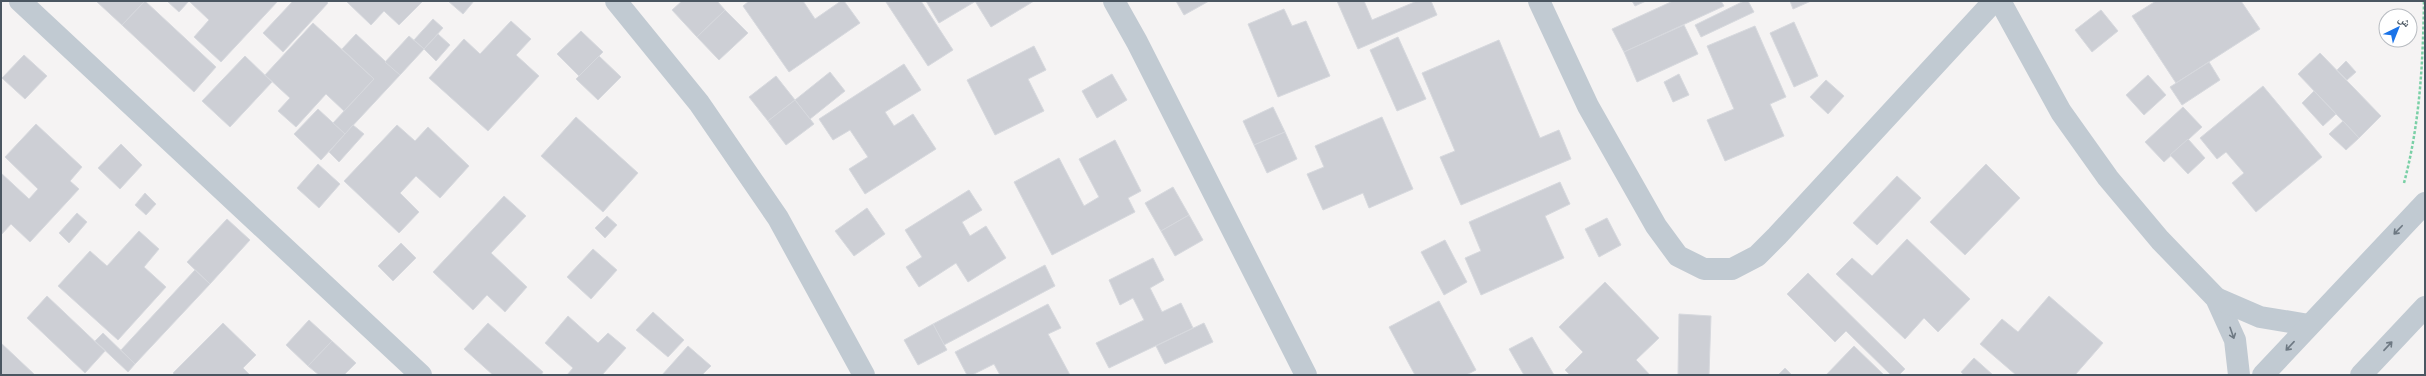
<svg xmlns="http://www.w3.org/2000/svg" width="2426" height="376" viewBox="0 0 2426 376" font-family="Ubuntu,'Noto Naskh Arabic',sans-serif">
  <rect width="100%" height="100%" fill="#f5f3f3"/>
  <g fill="#cdcfd5" stroke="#d7d9de">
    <polygon points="96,1 145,1 122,25"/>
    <polygon points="145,1 216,67 194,92 122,25"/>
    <polygon points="167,1 278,1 221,62 194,37 209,20 189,1 179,12"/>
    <polygon points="293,1 326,1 328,3 283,52 263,33"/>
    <polygon points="346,1 423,1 399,25 384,11 371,25"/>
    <polygon points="448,1 474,1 463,14"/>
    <polygon points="682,1 717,1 725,10 697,37 672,10"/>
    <polygon points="749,1 803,1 815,19 841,1 844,1 860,23 789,72 743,6"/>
    <polygon points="921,1 953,50 928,66 886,2"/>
    <polygon points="926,1 976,1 939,23"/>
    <polygon points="975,1 1034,1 991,27"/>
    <polygon points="1176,1 1209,1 1184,15"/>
    <polygon points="1337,1 1364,1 1372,20 1417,1 1431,1 1437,15 1358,49"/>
    <polygon points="1632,1 1646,1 1635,6"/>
    <polygon points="1673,1 1721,1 1724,6 1624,52 1612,29"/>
    <polygon points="1744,1 1748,1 1754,12 1701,37 1695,25"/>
    <polygon points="1790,1 1811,1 1793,9"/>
    <polygon points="2156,1 2241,1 2260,29 2176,83 2132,16"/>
    <polygon points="1284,9 1292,26 1306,21 1330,76 1278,97 1248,24"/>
    <polygon points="725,10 748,33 719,60 697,37"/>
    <polygon points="2101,10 2118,31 2092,52 2075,30"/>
    <polygon points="433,19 443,28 424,49 414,40"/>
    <polygon points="511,21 531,39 516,55 539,76 488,131 429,78 464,39 480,54"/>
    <polygon points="1794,22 1818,76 1794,87 1770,33"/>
    <polygon points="313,23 374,79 344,111 326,94 296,127 278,111 290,98 265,75"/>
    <polygon points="1684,25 1698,54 1637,82 1624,52"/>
    <polygon points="1755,26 1786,97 1770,104 1784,136 1725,161 1707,120 1734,109 1707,46"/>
    <polygon points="581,31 603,52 579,76 557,54"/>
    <polygon points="356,34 400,75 345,134 333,123 374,79 342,49"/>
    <polygon points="438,34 450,45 436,61 424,49"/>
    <polygon points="409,36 424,49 400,75 385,62"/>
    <polygon points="1398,37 1426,99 1397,111 1370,50"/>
    <polygon points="1499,40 1540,138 1559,130 1571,159 1461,205 1440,157 1455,151 1422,73"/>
    <polygon points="1034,46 1046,70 1028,79 1044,111 995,135 967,80"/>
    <polygon points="2320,53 2381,116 2359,138 2298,74"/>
    <polygon points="24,55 47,76 25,99 2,78"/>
    <polygon points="245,56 272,82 230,127 202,101"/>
    <polygon points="599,56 621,77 598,100 576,79"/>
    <polygon points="2346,61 2356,72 2347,80 2337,70"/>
    <polygon points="2209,62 2220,80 2182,105 2170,87"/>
    <polygon points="904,64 921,90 885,112 894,126 913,114 936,149 865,194 849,169 868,157 850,130 833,140 819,119"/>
    <polygon points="830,72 845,91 810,119 795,100"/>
    <polygon points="1112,74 1127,100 1097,118 1082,91"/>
    <polygon points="1679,74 1689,95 1673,102 1664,82"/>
    <polygon points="2148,75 2166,95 2144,115 2126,95"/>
    <polygon points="776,76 795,100 768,121 749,97"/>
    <polygon points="1826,80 1844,96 1828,114 1810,97"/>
    <polygon points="2263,86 2322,157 2256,212 2232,183 2244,173 2226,152 2217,159 2200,138"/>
    <polygon points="2314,91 2336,114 2323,126 2302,103"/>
    <polygon points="795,100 814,124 786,145 768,121"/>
    <polygon points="1273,107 1285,132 1254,145 1243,121"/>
    <polygon points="2183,107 2202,127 2164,162 2145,142"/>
    <polygon points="318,109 345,134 321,160 294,134"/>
    <polygon points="576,117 638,173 603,212 541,156"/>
    <polygon points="1382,117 1413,189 1369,208 1363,193 1323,210 1307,174 1324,167 1315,146"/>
    <polygon points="2343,121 2359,138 2346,150 2329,134"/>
    <polygon points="36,124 82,167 70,181 79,189 30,242 11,224 1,235 1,173 29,199 38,189 5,157"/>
    <polygon points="353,125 364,134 339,162 329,152"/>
    <polygon points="397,125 415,141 428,127 469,166 440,198 416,176 400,193 419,212 399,233 344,181"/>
    <polygon points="1285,132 1297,159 1267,173 1254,145"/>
    <polygon points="2188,139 2205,158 2188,174 2170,155"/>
    <polygon points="1115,140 1141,191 1128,198 1135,212 1052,255 1014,182 1059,158 1084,206 1099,197 1079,159"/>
    <polygon points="121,144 142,165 120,189 98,168"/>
    <polygon points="318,164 340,184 319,208 297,188"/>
    <polygon points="1986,164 2020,198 1965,255 1930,222"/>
    <polygon points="1897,176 1921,198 1877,245 1853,223"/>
    <polygon points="1560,182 1570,204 1545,216 1564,258 1481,295 1465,258 1481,251 1469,222"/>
    <polygon points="1173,187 1189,215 1161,231 1145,203"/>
    <polygon points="969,190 982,210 962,222 970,236 986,226 1006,258 968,282 956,263 919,287 906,267 922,257 905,230"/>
    <polygon points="145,193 156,204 146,215 135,205"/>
    <polygon points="504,196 526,216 491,253 527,287 505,312 487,295 473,310 433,272"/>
    <polygon points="867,208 885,234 854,256 835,231"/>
    <polygon points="77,213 87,222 69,243 59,233"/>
    <polygon points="1189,215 1203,240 1175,256 1161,231"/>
    <polygon points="607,216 617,225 605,238 595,228"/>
    <polygon points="1607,218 1621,245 1599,257 1585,229"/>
    <polygon points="227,219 250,240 210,284 187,262"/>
    <polygon points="139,231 159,249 144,267 166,287 118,340 58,286 90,251 107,266"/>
    <polygon points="1907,239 1970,299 1938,332 1924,318 1905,339 1836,274 1852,258 1872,276"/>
    <polygon points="1445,240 1467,282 1444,295 1421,252"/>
    <polygon points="401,243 416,258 393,281 378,266"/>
    <polygon points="593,249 617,270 591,299 567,277"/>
    <polygon points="1153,258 1164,280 1150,288 1162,312 1181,303 1193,328 1109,368 1096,343 1144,320 1133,298 1120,305 1109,280"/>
    <polygon points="1045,265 1055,286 944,345 933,324"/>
    <polygon points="195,270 210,284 135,364 121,350"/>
    <polygon points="1808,273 1905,369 1899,375 1891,375 1846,331 1835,342 1787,294"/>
    <polygon points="1605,282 1659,338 1636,360 1650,375 1570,375 1565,370 1583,352 1559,327"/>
    <polygon points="47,296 105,351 85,373 27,318"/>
    <polygon points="2049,296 2103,343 2075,375 2016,375 1980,344 2002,319 2018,332"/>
    <polygon points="1439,301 1476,370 1466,375 1415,375 1389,327"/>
    <polygon points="1048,304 1061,328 1048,334 1070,375 1000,375 994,364 972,375 967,375 955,352"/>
    <polygon points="653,312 684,340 668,357 636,330"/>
    <polygon points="1679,314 1711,316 1709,375 1678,375"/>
    <polygon points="568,316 598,343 608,333 626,348 602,375 567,375 573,368 545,343"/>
    <polygon points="309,320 332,341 308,366 286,345"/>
    <polygon points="223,323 256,355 243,368 250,375 175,375 173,373"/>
    <polygon points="488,323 543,372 541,375 493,375 464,349"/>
    <polygon points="1204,323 1213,342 1165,364 1156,346"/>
    <polygon points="933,324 947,350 918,365 904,340"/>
    <polygon points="103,333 135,364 128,372 95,341"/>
    <polygon points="1532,337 1554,375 1524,375 1509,349"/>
    <polygon points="332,341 356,363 344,375 319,375 308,366"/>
    <polygon points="1,343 35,375 1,375"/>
    <polygon points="688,346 711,366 702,375 662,375"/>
    <polygon points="1854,346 1884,375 1826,375"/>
    <polygon points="1974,358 1993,375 1964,375 1961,372"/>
    <polygon points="1785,368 1792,375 1778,375"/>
  </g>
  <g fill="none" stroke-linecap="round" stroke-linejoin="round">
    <path stroke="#7ad0a6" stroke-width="2.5" stroke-dasharray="3 2" stroke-linecap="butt" d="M2404,183C2420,123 2423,62 2424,1"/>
    <g stroke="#c1cad2" stroke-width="22">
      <polyline points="20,1 421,375"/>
      <polyline points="616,1 699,103 778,218 864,375"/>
      <polyline points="1114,1 1137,42 1306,375"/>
      <polyline points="1539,1 1588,106 1656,226 1678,256 1704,269 1732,269 1757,256 1777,236 1994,1"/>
      <polyline points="2000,1 2061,112 2108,178 2160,240 2216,298 2235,340 2239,375"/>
      <polyline points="2216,298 2260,317 2309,325"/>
      <polyline points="2263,375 2425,203"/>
      <polyline points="2361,375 2425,307"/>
    </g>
  </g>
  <defs><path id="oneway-shaft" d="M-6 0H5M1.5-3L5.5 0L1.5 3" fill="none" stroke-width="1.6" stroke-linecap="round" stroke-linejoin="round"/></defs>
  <g stroke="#6e7983">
    <use href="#oneway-shaft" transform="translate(2398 230) rotate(134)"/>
    <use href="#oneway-shaft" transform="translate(2232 333) rotate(71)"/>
    <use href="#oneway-shaft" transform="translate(2290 346) rotate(133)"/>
    <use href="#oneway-shaft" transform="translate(2388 346) rotate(-47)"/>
  </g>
  <rect width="2426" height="376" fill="none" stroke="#4a5661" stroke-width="4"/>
  <g transform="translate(2398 28) rotate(43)"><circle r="19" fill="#ffffff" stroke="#b7bbc0"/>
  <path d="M0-3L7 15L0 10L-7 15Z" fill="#1a73e8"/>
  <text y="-6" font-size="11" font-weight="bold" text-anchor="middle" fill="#4a5661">ش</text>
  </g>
</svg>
